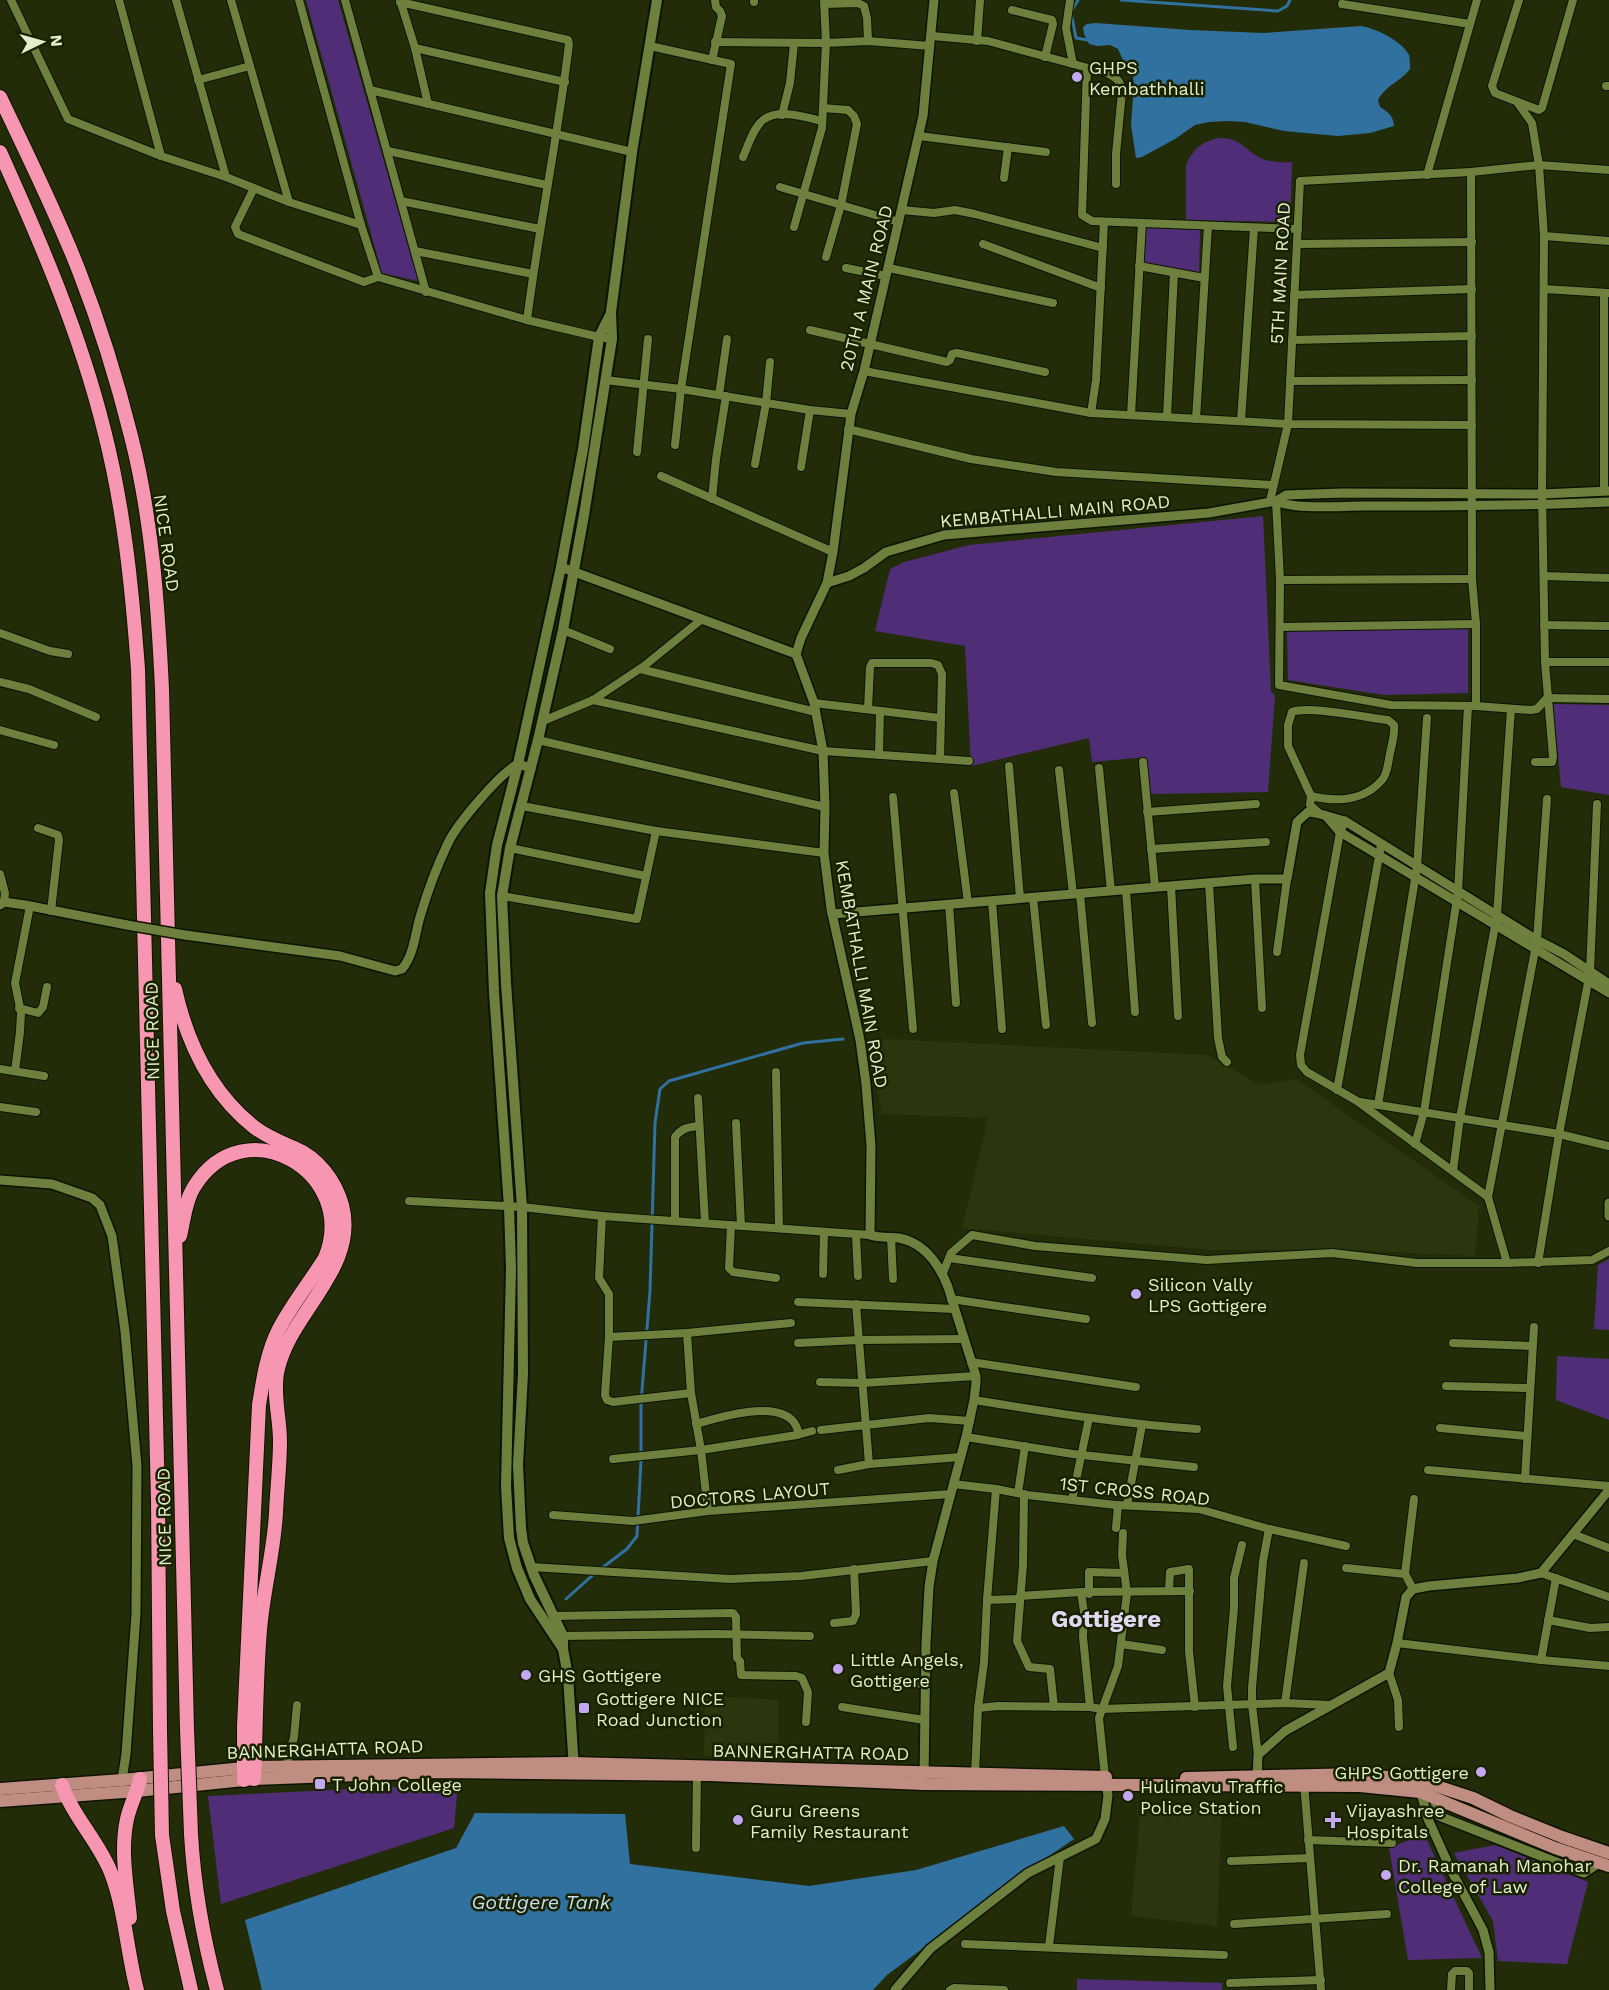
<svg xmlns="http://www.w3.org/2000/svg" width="1609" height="1990" viewBox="0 0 1609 1990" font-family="'Work Sans',sans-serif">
  <rect width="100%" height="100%" fill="#232c08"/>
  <g fill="#2c360e">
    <polygon points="868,1038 1207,1055 1259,1085 1296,1079 1479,1206 1475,1256 1335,1249 1211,1250 962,1228 988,1118 882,1114"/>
    <polygon points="705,1696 778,1700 779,1758 704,1756"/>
    <polygon points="1222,1805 1217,1926 1131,1916 1140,1815"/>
  </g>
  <g fill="#502e77">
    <polygon points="306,0 338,0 418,281 382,273"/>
    <path d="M1219,138C1237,138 1240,144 1254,154C1264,162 1279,163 1292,162L1290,222L1186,220V165C1192,150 1202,141 1219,138Z"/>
    <polygon points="1144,228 1200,230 1199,276 1143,263"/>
    <polygon points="1263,516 1271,691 1275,696 1268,792 1150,794 1146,757 1092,762 1089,738 971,766 965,646 875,631 890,569 904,562 969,545"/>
    <polygon points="1468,629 1468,693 1384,695 1288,680 1287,631"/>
    <polygon points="1553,704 1609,705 1609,795 1561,787"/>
    <polygon points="1609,1259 1609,1330 1594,1329 1598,1265"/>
    <polygon points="1557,1356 1609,1359 1609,1420 1556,1400"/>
    <polygon points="458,1784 454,1828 221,1904 208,1796"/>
    <polygon points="1424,1834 1482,1958 1408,1960 1389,1848"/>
    <polygon points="1495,1845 1588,1882 1567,1964 1498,1961 1493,1921 1454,1853"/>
    <polygon points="1077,1979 1222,1983 1222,1990 1077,1990"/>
  </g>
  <g fill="#30719f">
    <path d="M1096,23L1190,30L1264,33L1361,26C1375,28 1402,41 1409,55C1410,59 1410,65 1410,69C1400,82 1386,85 1378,100L1380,107C1389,113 1393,115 1394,126L1370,133L1338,136L1284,131L1245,122L1227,121L1209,122L1195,125L1175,139L1142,157L1136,158L1131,125L1134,84L1132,71L1122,58L1118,49L1110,45L1097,46L1089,44L1084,34L1083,27L1087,24Z"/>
    <polygon points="475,1813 625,1814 630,1864 809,1886 916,1870 1064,1826 1074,1839 1027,1871 887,1975 873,1990 262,1990 245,1920 456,1848"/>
  </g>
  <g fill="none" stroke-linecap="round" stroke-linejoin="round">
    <g stroke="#30719f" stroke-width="3">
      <polyline points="1078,0 1071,12 1076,38 1088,40"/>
      <polyline points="1121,0 1278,11 1287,6 1290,0"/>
      <polyline points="566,1599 594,1574 627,1549 637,1536 641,1461 641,1403 650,1291 655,1123 660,1089 669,1081 803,1043 843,1039"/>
    </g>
    <g stroke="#0d1301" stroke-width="10">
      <g id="minor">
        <polyline points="11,0 68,119 161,156 226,177 289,202 361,225"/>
        <polyline points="119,0 161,156"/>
        <polyline points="176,0 226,177"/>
        <polyline points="231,0 289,202"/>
        <polyline points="299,0 361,225 378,277 527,320 599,337 612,339"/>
        <polyline points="345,0 426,292"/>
        <polyline points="400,0 415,48 428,104"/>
        <polyline points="1070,0 1066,28 1073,64"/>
        <polyline points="1519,0 1492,86 1495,93 1539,110 1542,108 1573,0"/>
        <path d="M400,2L568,40L569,44C558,136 539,227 527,320"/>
        <polyline points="754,2 754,0"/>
        <polyline points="824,4 858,3 864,6 867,18 868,41"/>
        <polyline points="1342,4 1470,24"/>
        <polyline points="1012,10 1052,20 1053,24 1045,57"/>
        <path d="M932,36L988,41L1107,73C1116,77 1121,81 1122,92L1116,154V184"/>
        <polyline points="977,41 980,0"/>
        <polyline points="715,42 826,43 868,41 930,46"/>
        <polyline points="650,46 731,64 681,389 675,445"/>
        <polyline points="415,48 565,82"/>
        <polyline points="712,60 722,16 720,11 716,7 715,0"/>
        <polyline points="1087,68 1082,215 1092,221 1298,229"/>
        <polyline points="198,80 250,66"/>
        <polyline points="1606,86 1609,86"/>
        <polyline points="370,90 632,152"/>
        <polyline points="1517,102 1532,123 1539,165 1544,236 1542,494 1545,662 1553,757 1552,762 1535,762"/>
        <polyline points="823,108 848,110 854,116 857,124 841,205 826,257"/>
        <polyline points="782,115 790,83 794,43"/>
        <polyline points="919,136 1046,152"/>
        <polyline points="388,151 547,185"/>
        <path d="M743,157C748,146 753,128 763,120C778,108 805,117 822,121"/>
        <polyline points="1471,172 1472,579 1476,624 1476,706"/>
        <polyline points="1427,175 1477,0"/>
        <polyline points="1004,178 1008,147"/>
        <polyline points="780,187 899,222"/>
        <polyline points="254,188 235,227 238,234 364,282 378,277"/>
        <polyline points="401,201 540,229"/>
        <polyline points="902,210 934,213 955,210 975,214 1103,248"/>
        <polyline points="794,227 822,128 826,43 824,0"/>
        <polyline points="1544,236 1609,241"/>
        <polyline points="983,244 1101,288"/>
        <polyline points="1297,244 1472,242"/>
        <polyline points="415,251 533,274"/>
        <polyline points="1139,266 1204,278"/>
        <polyline points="846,268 886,276"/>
        <polyline points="889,268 1053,303"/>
        <polyline points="1544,289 1608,293"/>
        <polyline points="1604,293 1604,491"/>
        <polyline points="1294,295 1472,289"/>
        <polyline points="810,330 947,362 950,360 952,354 957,353 1045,372"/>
        <polyline points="1292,340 1472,336"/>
        <polyline points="864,371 1091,413 1288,424 1472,425"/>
        <polyline points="605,380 681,389 810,410 851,414"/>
        <polyline points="1290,381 1472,380"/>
        <polyline points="719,395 727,339"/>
        <polyline points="1091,413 1096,380 1104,222"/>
        <polyline points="1131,415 1142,223"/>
        <polyline points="1167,417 1174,273"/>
        <polyline points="1196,419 1208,226"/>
        <polyline points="1241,421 1254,228"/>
        <polyline points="848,429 971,459 1056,472 1273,485"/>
        <polyline points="637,452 648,339"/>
        <polyline points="755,464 766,403 770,362"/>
        <polyline points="801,467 810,410"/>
        <polyline points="661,476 833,552"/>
        <polyline points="712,499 716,459 726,396"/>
        <polyline points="1270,501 1288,424 1300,181 1471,172 1539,165 1609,170"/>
        <polyline points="1276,501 1280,580 1279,685 1391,705 1476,706 1531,710 1537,709 1547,698"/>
        <polyline points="1544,576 1609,578"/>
        <polyline points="1280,580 1472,579"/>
        <polyline points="1544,625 1609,626"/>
        <polyline points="1280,627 1476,624"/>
        <polyline points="563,630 610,649"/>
        <polyline points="0,633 50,651 68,654"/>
        <polyline points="1545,662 1609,662"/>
        <polyline points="640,669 816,712"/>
        <polyline points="0,682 29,689 96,717"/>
        <polyline points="1547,698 1609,699"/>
        <polyline points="593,700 823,751 969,761"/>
        <polyline points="814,703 940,718"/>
        <polyline points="868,709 870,667 872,663 931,663 938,665 942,674 940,759"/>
        <polyline points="543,721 593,700 644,666 702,619"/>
        <polyline points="0,730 54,745"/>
        <polyline points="538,740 825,807"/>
        <polyline points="879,755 880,711"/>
        <polyline points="1143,762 1155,887"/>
        <polyline points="1009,766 1020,898"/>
        <polyline points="1099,768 1111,891"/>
        <polyline points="1059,770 1073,894"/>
        <polyline points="954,793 968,903"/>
        <path d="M1311,796C1336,802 1363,802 1382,780C1388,773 1388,762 1390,753C1392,744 1395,734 1394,725L1388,720C1369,718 1308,705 1292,712L1288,725V746L1311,796L1310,805L1319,813"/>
        <polyline points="893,797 913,1029"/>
        <polyline points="522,806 656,831 824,853"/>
        <polyline points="1147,812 1256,804"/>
        <polyline points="1345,821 1340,832 1300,1055 1301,1065 1307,1072 1357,1101 1488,1197 1507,1263 1592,1260 1609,1251"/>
        <polyline points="38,828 58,835 59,840 51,911"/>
        <polyline points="510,848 646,876"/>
        <polyline points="1151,849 1266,842"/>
        <polyline points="0,874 5,893 4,902"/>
        <polyline points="1255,879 1262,1008"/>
        <polyline points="1209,883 1218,1038 1222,1057 1227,1062"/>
        <polyline points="1171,886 1178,1016"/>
        <polyline points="1126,890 1135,1012"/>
        <polyline points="1080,894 1092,1023"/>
        <polyline points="502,896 637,919 656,831"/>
        <polyline points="1033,897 1046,1025"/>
        <polyline points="992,901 1002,1029"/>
        <polyline points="949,904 956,1003"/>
        <polyline points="1277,952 1287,879"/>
        <polyline points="19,1008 38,1013 43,1007 47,987"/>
        <polyline points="0,1069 44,1076"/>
        <polyline points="15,1071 20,1032 21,1013 15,983 30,906"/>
        <polyline points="776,1072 779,1228"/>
        <polyline points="1337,1090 1381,845"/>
        <polyline points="698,1098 705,1223"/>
        <polyline points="1360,1102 1559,1134 1609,1146"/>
        <polyline points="1378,1105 1417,867 1427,718"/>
        <polyline points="0,1107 36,1112"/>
        <polyline points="736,1123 741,1226"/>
        <polyline points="1415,1144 1424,1112 1458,892 1468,706"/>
        <polyline points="1453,1171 1460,1118 1497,915 1511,709"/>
        <polyline points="1488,1197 1537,940 1547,799"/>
        <polyline points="409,1201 522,1207 602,1216"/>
        <path d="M675,1221V1137C682,1128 688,1127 699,1126"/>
        <polyline points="731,1225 729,1268 733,1272 776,1278"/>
        <polyline points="856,1235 858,1276"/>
        <polyline points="891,1237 893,1279"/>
        <polyline points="949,1258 1092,1278"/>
        <polyline points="1538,1263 1559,1134 1590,972 1597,804"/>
        <polyline points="943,1273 951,1253 972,1235 1035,1246 1207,1260 1332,1253 1417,1263 1507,1263"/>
        <polyline points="823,1274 824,1232"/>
        <polyline points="951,1299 1086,1319"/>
        <polyline points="798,1302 954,1309"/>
        <polyline points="856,1304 869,1464"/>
        <polyline points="687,1333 791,1323"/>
        <polyline points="609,1337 687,1333 691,1393 701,1450 708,1511"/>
        <polyline points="798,1343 859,1340 963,1339"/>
        <polyline points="1453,1343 1532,1346"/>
        <polyline points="971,1362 1136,1387"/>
        <polyline points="820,1382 862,1383 976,1376"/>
        <polyline points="1446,1386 1529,1388"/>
        <polyline points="691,1393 613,1402 607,1400 605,1395 609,1337 609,1294 599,1278 602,1216 870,1235"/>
        <path d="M974,1400C1049,1412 1122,1424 1197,1429"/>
        <polyline points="1440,1428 1527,1436"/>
        <polyline points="821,1430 929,1418 970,1421"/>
        <polyline points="797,1435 812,1431"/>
        <polyline points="966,1437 1073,1454 1194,1467"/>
        <path d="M613,1459L701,1450L797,1435L798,1431C789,1395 720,1417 696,1424"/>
        <polyline points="838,1470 869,1464 961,1457"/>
        <polyline points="1428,1470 1609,1486"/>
        <polyline points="1525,1479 1534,1327"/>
        <polyline points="953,1484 996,1489 1027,1495 1116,1505 1199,1509 1269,1529 1346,1546"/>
        <polyline points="1018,1493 1025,1446"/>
        <polyline points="1024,1494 1023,1565 1017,1641 1029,1667 1050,1669 1054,1707"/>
        <polyline points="1072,1500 1089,1418"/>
        <polyline points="1127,1505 1142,1425"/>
        <polyline points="553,1515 633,1521 708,1511 951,1494"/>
        <polyline points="1116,1528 1118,1505"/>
        <polyline points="1573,1534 1609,1548"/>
        <polyline points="531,1567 730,1579 801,1576 933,1561"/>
        <polyline points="1346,1568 1405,1574 1413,1589"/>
        <polyline points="1541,1573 1609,1597"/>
        <polyline points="1405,1574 1414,1499"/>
        <polyline points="1169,1591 1170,1572 1189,1569 1189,1651 1195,1707"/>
        <polyline points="1089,1594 1089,1572 1124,1573"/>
        <polyline points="1020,1596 1081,1592"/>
        <polyline points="987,1600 1020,1599"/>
        <polyline points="553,1616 733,1613 736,1617 737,1658 740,1661 741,1675 796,1676 802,1678 808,1692 806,1722"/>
        <polyline points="1548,1620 1590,1628 1609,1627"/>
        <polyline points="834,1623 853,1621 856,1614 854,1569"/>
        <polyline points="560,1636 716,1634 810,1636"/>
        <polyline points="1397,1643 1541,1660 1609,1666"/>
        <polyline points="1121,1644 1162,1650"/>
        <polyline points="1541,1660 1556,1578"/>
        <polyline points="1389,1673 1398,1700 1399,1727"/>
        <polyline points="853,1680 925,1684"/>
        <polyline points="1285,1703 1304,1563"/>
        <polyline points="842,1707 924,1720"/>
        <polyline points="1090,1707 1083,1637 1084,1612 1081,1592 1190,1591"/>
        <polyline points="978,1708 998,1706 1090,1707 1101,1709 1285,1703 1329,1705"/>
        <polyline points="1233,1747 1227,1686 1234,1608 1234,1578 1242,1545"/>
        <polyline points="1258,1755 1252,1705 1252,1688 1263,1561 1269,1529"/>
        <polyline points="286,1767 294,1737 297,1705"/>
        <polyline points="975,1775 978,1708 984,1662 987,1600 996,1489"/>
        <polyline points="1105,1777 1099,1718 1118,1666 1127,1593 1122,1555 1123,1533"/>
        <polyline points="1304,1783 1321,1990"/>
        <polyline points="1308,1840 1392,1843"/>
        <polyline points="696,1848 697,1775"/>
        <polyline points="1231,1861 1310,1858"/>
        <polyline points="1234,1924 1387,1914"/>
        <polyline points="965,1944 1224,1955"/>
        <polyline points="1049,1946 1060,1857"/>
        <polyline points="1230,1983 1321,1980"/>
        <polyline points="950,1990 954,1988 1004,1990"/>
        <polyline points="1451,1990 1452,1974 1455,1971 1467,1971 1469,1973 1469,1990"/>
      </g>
    </g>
    <g stroke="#0d1301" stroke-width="12">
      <g id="tertiary">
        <path d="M1276,501C1296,510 1339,506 1362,506C1444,506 1527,506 1609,502"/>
        <polyline points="561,567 796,654"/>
        <polyline points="827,583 849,576 864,568 886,552 944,535 1209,513 1276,501 1286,495 1342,493 1542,494 1609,491"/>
        <polyline points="1327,817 1340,832 1609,993"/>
        <polyline points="0,905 4,902 25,905 127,925"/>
        <path d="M832,914L1255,879H1287L1297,822L1308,812C1321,813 1332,818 1345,821L1537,940L1564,954L1609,984"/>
        <path d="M185,935L340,956L395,971L402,969C414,955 415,934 420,917C427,893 437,866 448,843C457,824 500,773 518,764L531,768"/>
        <polyline points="0,1180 52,1184 92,1198 100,1205 112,1236 125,1331 137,1466 136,1614 126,1754 122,1780"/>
        <polyline points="1609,1203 1609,1216"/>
        <path d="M924,1778L926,1644L929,1587L933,1561L966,1437L974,1400L976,1383V1376L948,1287C939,1264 925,1243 899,1238C889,1237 879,1238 870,1235L871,1146L866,1084L860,1040L831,909L824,853L825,807L823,751L814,703L796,654L801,638L827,583L833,552L851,414L864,371L923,116L934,0"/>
        <polyline points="1257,1782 1258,1755 1285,1731 1389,1673 1397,1643 1406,1597 1413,1589 1429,1586 1518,1578 1541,1573 1609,1490"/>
        <polyline points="1420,1789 1428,1819 1451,1870 1483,1930 1489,1952 1490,1990"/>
        <polyline points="1434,1798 1439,1816 1584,1873 1599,1863"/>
        <polyline points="895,1990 930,1949 1028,1873 1096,1839 1105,1819 1108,1795 1105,1779"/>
      </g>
    </g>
    <g stroke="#0d1301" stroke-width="14">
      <g id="secondary">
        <polyline points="563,1649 530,1599 517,1568 509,1538 506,1486 511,1269 509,1207 494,992 490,893 497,845 518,764 561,567 583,449 599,337 610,315"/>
        <polyline points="574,1769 568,1676 563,1649 563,1636 534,1575 523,1543 521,1528 518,1465 523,1374 522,1207 506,983 502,896 510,848 538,740 563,630 584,515 612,339 611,312 632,152 657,0"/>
      </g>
    </g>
    <g stroke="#0d1301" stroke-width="15">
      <g id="primary">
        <polyline points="1186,1778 1362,1774 1421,1781 1473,1798 1510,1816 1562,1837 1609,1853"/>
        <polyline points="0,1789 122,1780 254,1767 573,1763 1106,1777"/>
        <polyline points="0,1801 137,1791 254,1779 437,1772 710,1775 924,1784 1360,1786 1420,1792 1555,1848 1609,1866"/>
      </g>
    </g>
    <g stroke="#0d1301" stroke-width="16">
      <g id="motorway">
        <path d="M0,97C27,154 56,212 79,271C100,325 117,380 131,436C152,518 158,605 162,689L187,1729"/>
        <path d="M0,152C41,243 80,333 104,430C124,508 132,588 138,669L158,1501L160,1730"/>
        <path d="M175,989C187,1043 210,1092 254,1127C267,1137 280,1142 294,1148C318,1158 335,1180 342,1205C359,1270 288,1313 277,1373C273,1396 280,1418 280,1441C280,1465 277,1489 276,1513C274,1552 263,1591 260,1630C256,1679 256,1729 254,1779"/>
        <path d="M180,1236C184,1220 185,1201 194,1187C244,1105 360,1173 325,1258C310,1282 292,1304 279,1329C267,1352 263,1380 259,1405L244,1726V1780"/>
        <path d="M62,1785C73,1817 99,1842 111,1873C125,1909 127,1952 137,1990"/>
        <path d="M191,1834C194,1887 203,1938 217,1990"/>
        <polyline points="162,1835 173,1911 191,1990"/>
        <path d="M130,1918C127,1885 120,1851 127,1819C130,1805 137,1793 140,1779"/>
      </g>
    </g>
    <use href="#minor" stroke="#6e803e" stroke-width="8"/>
    <use href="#tertiary" stroke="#6e803e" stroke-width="9"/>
    <use href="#secondary" stroke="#6e803e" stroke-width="10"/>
    <use href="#primary" stroke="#c08d83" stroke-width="12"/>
    <use href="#motorway" stroke="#f796b1" stroke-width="14"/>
    <g stroke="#0d1301" stroke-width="12" stroke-linecap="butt">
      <polyline id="tertiary-bridge" points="127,925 185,935"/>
    </g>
    <g stroke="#0d1301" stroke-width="16" stroke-linecap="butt">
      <g id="motorway-bridge">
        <polyline points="187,1729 191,1834"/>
        <polyline points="160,1730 162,1835"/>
      </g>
    </g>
    <use href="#tertiary-bridge" stroke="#6e803e" stroke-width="9"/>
    <use href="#motorway-bridge" stroke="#f796b1" stroke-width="14"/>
  </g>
  <g fill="#c4a7f1" stroke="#192200" stroke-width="2">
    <circle cx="1077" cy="77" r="6"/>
    <circle cx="1136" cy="1294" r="6"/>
    <circle cx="838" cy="1669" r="6"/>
    <circle cx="526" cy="1675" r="6"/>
    <rect x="578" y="1702" width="12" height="12" rx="3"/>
    <circle cx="1481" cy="1772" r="6"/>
    <rect x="314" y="1778" width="12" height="12" rx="3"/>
    <circle cx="1128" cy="1796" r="6"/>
    <circle cx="738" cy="1820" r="6"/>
    <path d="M1330 1811h6v6h6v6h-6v6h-6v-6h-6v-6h6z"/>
    <circle cx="1386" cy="1875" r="6"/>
  </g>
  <g text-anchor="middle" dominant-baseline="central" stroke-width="5" stroke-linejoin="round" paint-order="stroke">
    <g font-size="18" fill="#e2eecb" stroke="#192200" text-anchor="start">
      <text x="1089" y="67">GHPS<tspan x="1089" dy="21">Kembathhalli</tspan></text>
      <text x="1148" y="1284">Silicon Vally<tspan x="1148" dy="21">LPS Gottigere</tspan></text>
      <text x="850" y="1659">Little Angels,<tspan x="850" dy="21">Gottigere</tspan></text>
      <text x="538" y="1675">GHS Gottigere</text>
      <text x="596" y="1698">Gottigere NICE<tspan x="596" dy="21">Road Junction</tspan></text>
      <text x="1469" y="1772" text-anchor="end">GHPS Gottigere</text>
      <text x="332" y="1784">T John College</text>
      <text x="1140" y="1786">Hulimavu Traffic<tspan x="1140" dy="21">Police Station</tspan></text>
      <text x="750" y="1810">Guru Greens<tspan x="750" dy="21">Family Restaurant</tspan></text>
      <text x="1346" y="1810">Vijayashree<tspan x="1346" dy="21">Hospitals</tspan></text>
      <text x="1398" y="1865">Dr. Ramanah Manohar<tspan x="1398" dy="21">College of Law</tspan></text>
    </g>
    <g font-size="18" fill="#e2eecb" stroke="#192200">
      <text transform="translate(1280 273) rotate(-87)">5TH MAIN ROAD</text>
      <text transform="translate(866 288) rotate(-76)">20TH A MAIN ROAD</text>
      <text transform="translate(1055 511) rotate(-5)">KEMBATHALLI MAIN ROAD</text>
      <text transform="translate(167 543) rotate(82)">NICE ROAD</text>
      <text transform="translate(862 974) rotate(80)">KEMBATHALLI MAIN ROAD</text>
      <text transform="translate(152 1031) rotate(-91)">NICE ROAD</text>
      <text transform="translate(1135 1491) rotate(6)">1ST CROSS ROAD</text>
      <text transform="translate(750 1495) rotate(-5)">DOCTORS LAYOUT</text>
      <text transform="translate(164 1517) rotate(-91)">NICE ROAD</text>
      <text transform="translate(325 1749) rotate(-2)">BANNERGHATTA ROAD</text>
      <text transform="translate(811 1752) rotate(1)">BANNERGHATTA ROAD</text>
    </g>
    <g font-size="20" font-style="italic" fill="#c4ddf1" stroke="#192200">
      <text x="541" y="1902">Gottigere Tank</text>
    </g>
    <g font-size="24" font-weight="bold" fill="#e2d8f4" stroke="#192200">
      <text x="1106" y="1619">Gottigere</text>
    </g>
  </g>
  <g transform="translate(42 42) rotate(85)" stroke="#192200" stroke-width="4.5" paint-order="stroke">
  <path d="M0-4.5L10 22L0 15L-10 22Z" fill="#e2eecb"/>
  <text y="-9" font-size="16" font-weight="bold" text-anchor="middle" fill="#e2eecb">N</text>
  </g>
</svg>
